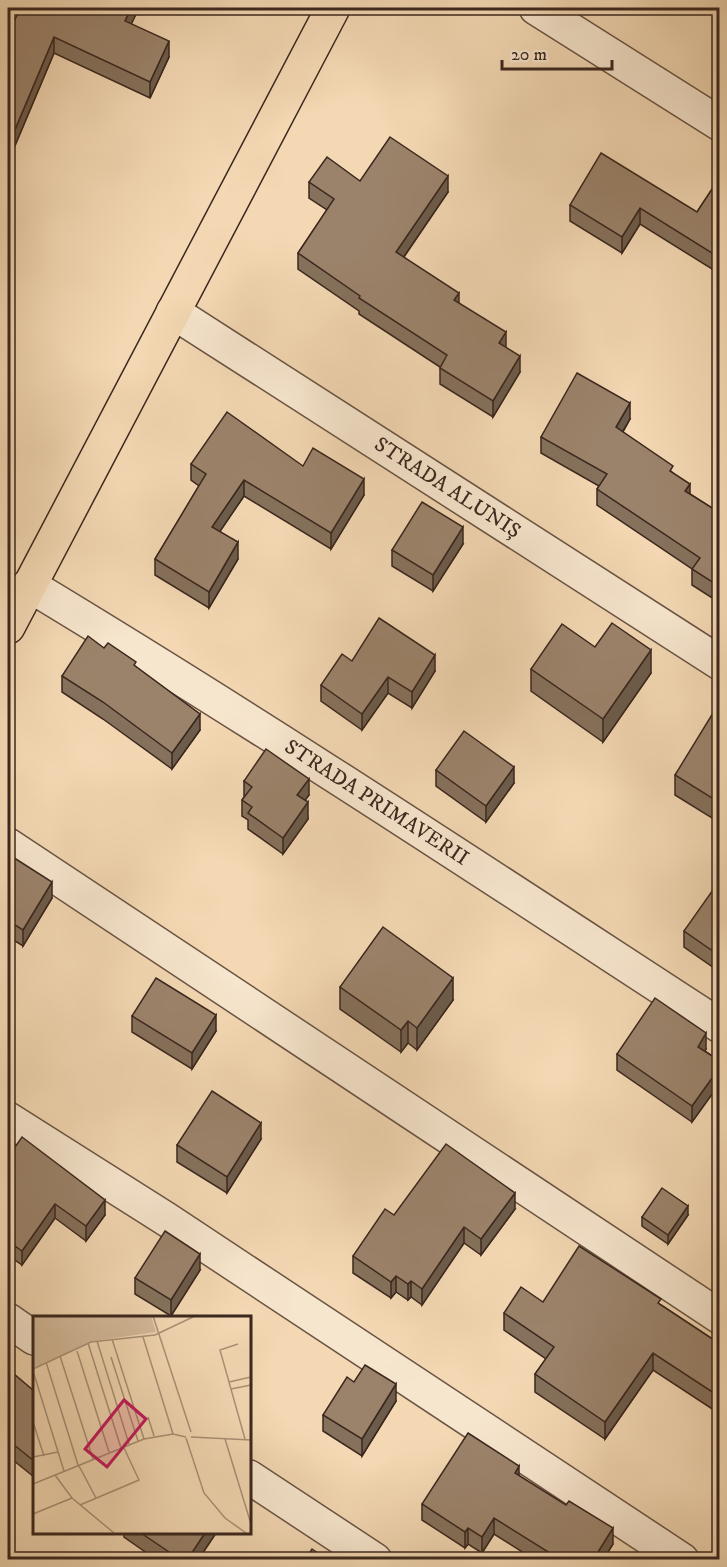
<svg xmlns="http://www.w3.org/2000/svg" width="727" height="1567" viewBox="0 0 727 1567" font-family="'IM FELL DW Pica',serif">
  <rect width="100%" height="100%" fill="#f3d8b3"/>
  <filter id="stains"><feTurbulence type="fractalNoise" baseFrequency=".00333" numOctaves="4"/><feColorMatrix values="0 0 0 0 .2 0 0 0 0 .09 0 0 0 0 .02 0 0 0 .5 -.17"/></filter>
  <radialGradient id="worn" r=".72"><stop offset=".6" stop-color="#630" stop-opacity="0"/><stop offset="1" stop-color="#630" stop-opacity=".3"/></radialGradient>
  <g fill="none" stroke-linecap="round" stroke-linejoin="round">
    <g stroke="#695343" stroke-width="36">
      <g id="minor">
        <polyline points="536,8 720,124"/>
        <path id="s1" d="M173,312L720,663"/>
        <path id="s2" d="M29,585C263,726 491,877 720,1026"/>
        <polyline points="8,845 720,1317"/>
        <polyline points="8,1119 166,1219 682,1560"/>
        <polyline points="8,1320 34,1338"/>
        <polyline points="249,1477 375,1560"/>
      </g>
    </g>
    <g stroke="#3b271e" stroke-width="36">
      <polyline id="major" points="8,627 333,8"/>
    </g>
    <use href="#minor" stroke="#f7e6ce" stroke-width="33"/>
    <use href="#major" stroke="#f3d8b3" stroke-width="33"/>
  </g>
  <g fill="#85715c" stroke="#3b271e" stroke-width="1.5">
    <polygon points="139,8 131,24 169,57 150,98 54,53 11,155 8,153 8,36"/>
    <polygon points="720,177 720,274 640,224 622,253 570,221 570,205 697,212"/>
    <polygon points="360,181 448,192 404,257 459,303 506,348 520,372 493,417 440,384 440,367 359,314 359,311 298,269 298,253 327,210 309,198 309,182"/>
    <polygon points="630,419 623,432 673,473 690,494 720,513 720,603 692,585 692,569 597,505 597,489 599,486 541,453 541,437"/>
    <polygon points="191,464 303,466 364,495 331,549 244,496 220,531 238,559 209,608 155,575 155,559 199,486 191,480"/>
    <polygon points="463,544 433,591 392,566 392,550"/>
    <polygon points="595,647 651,673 603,742 531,691 531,669"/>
    <polygon points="104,648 136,667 200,730 172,769 103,719 62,692 62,676"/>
    <polygon points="352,661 435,671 412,708 388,693 362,730 321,701 321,685"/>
    <polygon points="720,717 720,823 675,795 675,775"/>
    <polygon points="436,770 514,783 486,822 436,786"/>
    <polygon points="244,781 309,795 305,800 308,819 283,854 248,829 248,820 242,816 242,800 244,797"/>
    <polygon points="8,854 52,898 23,946 12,939 8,946"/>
    <polygon points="720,890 720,972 684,947 684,931"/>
    <polygon points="340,987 453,1000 417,1050 408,1043 401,1052 340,1009"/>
    <polygon points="132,1016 216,1031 192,1069 132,1032"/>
    <polygon points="706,1049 705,1051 720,1061 720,1083 692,1122 617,1070 617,1054"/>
    <polygon points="261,1139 227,1193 177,1162 177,1145"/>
    <polygon points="8,1157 105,1215 86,1241 55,1218 22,1265 8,1255"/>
    <polygon points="515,1209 481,1255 464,1243 422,1305 411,1297 408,1300 396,1292 391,1298 353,1273 353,1256 394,1215"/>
    <polygon points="688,1215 668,1244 642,1226 642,1217"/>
    <polygon points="200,1270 171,1316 135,1294 135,1278"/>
    <polygon points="543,1302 661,1305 720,1344 720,1414 653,1370 605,1439 535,1392 535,1374 546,1359 504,1330 504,1313"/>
    <polygon points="8,1369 34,1391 34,1477 8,1456"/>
    <polygon points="354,1382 396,1401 362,1456 323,1431 323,1415"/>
    <polygon points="519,1476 613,1544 603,1560 535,1560 494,1534 482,1553 468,1544 465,1548 422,1520 422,1504"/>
    <polygon points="720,1480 720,1510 714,1506 714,1489"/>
    <polygon points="124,1533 216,1533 198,1560 157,1560 124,1537"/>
  </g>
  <g fill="#6c5c4b" stroke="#3b271e" stroke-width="1.5">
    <polygon points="131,8 139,8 125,37 125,21"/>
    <polygon points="54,37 54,53 11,155 11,139"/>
    <polygon points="169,41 169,57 150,98 150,82"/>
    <polygon points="448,176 448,192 396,268 396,252"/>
    <polygon points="640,208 640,224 622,253 622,237"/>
    <polygon points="459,293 459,309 454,300"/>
    <polygon points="506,332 506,348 499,343"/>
    <polygon points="520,356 520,372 493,417 493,401"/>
    <polygon points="630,403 630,419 616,443 616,427"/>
    <polygon points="364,479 364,495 331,549 331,533"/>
    <polygon points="244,480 244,496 212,543 212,527"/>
    <polygon points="690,484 690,500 685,491"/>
    <polygon points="463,527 463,544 433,591 433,575"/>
    <polygon points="238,542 238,559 209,608 209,592"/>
    <polygon points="651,650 651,673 603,742 603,719"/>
    <polygon points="435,655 435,671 412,708 412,692"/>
    <polygon points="388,677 388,693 362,730 362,714"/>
    <polygon points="200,714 200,730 172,769 172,753"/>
    <polygon points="514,767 514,783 486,822 486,806"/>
    <polygon points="309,779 309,795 297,811 297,795"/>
    <polygon points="308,802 308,819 283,854 283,838"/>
    <polygon points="52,882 52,898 23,946 23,930"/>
    <polygon points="12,923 12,939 8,946 8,930"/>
    <polygon points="453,978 453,1000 417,1050 417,1028"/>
    <polygon points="216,1015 216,1031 192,1069 192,1053"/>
    <polygon points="408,1021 408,1043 401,1052 401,1030"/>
    <polygon points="706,1033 706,1049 698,1063 698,1047"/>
    <polygon points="720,1067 720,1083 692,1122 692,1106"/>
    <polygon points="261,1123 261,1139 227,1193 227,1177"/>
    <polygon points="515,1193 515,1209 481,1255 481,1239"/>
    <polygon points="105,1200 105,1215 86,1241 86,1226"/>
    <polygon points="55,1204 55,1218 22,1265 22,1251"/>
    <polygon points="688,1206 688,1215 668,1244 668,1235"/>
    <polygon points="464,1227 464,1243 422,1305 422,1289"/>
    <polygon points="200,1254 200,1270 171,1316 171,1300"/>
    <polygon points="396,1276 396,1292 391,1298 391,1282"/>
    <polygon points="411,1281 411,1297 408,1300 408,1284"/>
    <polygon points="653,1353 653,1370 605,1439 605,1422"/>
    <polygon points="396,1384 396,1401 362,1456 362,1439"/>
    <polygon points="519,1466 519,1482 515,1473"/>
    <polygon points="494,1518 494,1534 482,1553 482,1537"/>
    <polygon points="468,1528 468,1544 465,1548 465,1532"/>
    <polygon points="613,1528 613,1544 603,1560 593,1560"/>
    <polygon points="205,1533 216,1533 198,1560 187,1560"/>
  </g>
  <g fill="#9b836b" stroke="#3b271e" stroke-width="1.5">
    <polygon points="20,8 131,8 125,21 169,41 150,82 54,37 11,139 8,137 8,36"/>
    <polygon points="390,137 448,176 396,252 459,293 454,300 506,332 499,343 520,356 493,401 440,368 447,355 359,298 360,296 298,253 334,199 309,182 327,157 360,181"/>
    <polygon points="601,153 697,212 720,177 720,258 640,208 622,237 570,205"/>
    <polygon points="577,373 630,403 616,427 673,466 670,471 690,484 685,491 720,513 720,587 692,569 700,558 597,489 607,474 541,437"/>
    <polygon points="227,412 303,466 313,448 364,479 331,533 244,480 212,527 238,542 209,592 155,559 206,474 191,464"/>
    <polygon points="422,502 463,527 433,575 392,550"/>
    <polygon points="379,618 435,655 412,692 388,677 362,714 321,685 342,654 352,661"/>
    <polygon points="612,623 651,650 603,719 531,669 562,624 595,647"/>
    <polygon points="88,636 104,648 108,643 136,662 134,665 200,714 172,753 103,702 62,676"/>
    <polygon points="713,713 720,717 720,803 675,775"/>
    <polygon points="464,731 514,767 486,806 436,770"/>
    <polygon points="266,749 309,779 297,795 308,802 283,838 248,813 252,807 242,800 252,787 244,781"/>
    <polygon points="8,854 52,882 23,930 12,923 8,930"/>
    <polygon points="715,887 720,890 720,956 684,931"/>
    <polygon points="383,927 453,978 417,1028 408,1021 401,1030 340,987"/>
    <polygon points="156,978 216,1015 192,1053 132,1016"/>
    <polygon points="655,998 706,1033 698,1047 720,1061 720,1067 692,1106 617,1054"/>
    <polygon points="212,1091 261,1123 227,1177 177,1145"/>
    <polygon points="22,1137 105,1200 86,1226 55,1204 22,1251 8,1241 8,1157"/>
    <polygon points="446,1144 515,1193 481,1239 464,1227 422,1289 411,1281 408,1284 396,1276 391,1282 353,1256 385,1209 394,1215"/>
    <polygon points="662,1188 688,1206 668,1235 642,1217"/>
    <polygon points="165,1231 200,1254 171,1300 135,1278"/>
    <polygon points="579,1246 661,1299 658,1303 720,1344 720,1397 653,1353 605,1422 535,1374 554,1347 504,1313 521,1287 543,1302"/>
    <polygon points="365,1365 396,1384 362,1439 323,1415 347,1377 354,1382"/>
    <polygon points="8,1369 34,1391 34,1461 8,1440"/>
    <polygon points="468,1433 519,1466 515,1473 566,1505 569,1501 613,1528 593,1560 561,1560 494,1518 482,1537 468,1528 465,1532 422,1504"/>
    <polygon points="720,1480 720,1493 714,1489"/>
    <polygon points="141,1533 205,1533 187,1560 181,1560"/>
    <polygon points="312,1549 328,1560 305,1560"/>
  </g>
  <g text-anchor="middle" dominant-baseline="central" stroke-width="4.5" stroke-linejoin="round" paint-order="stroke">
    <g font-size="21" fill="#3b271e" stroke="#f7e6ce">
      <text stroke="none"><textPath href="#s1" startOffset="326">STRADA ALUNIȘ</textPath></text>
      <text stroke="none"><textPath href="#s2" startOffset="410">STRADA PRIMAVERII</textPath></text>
    </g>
  </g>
  <g transform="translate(33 1316)">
    <rect width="218" height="218" fill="#f3d8b3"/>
    <path d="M0,0H118L123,16L60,25L0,52Z" fill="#d4ba9a"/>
    <path fill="none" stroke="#a99177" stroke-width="1.5" d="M120,0L158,116M110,21L140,118M79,23L111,123M64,25L96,128M55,27L88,132M205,28L187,34L212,123M44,35L76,136M27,40L60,143M78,41L105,125M13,46L45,149M0,53L58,26L122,19L162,0M0,55L31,155M196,66L218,61M198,73L218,69M115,101L121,120M0,106L11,140M158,121L218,124M153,122L171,177L192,202L213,217M192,123L218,208M0,141L25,136M46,150L63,182M22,159L39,182L81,217M0,168L111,123L140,118L153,121M47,189L106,164L91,132M0,198L39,182"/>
    <path fill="#c2185b" fill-opacity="0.15" stroke="#c2185b" stroke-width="3" d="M91,84L113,103L74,151L52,133Z"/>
    <rect width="218" height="218" fill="none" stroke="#3b271e" stroke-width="3"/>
  </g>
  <rect width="727" height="1567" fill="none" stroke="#f3d8b3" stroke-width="30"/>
  <rect x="9" y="9" width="709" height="1549" fill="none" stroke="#3b271e" stroke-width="3"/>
  <rect x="15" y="15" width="697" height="1537" fill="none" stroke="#3b271e" stroke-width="1.5"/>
  <path d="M502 60v9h110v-9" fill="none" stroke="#3b271e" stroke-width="3"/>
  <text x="511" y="60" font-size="18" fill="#3b271e" stroke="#f7e6ce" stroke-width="4.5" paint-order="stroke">20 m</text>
  <rect width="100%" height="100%" filter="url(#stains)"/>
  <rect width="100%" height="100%" fill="url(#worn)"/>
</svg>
